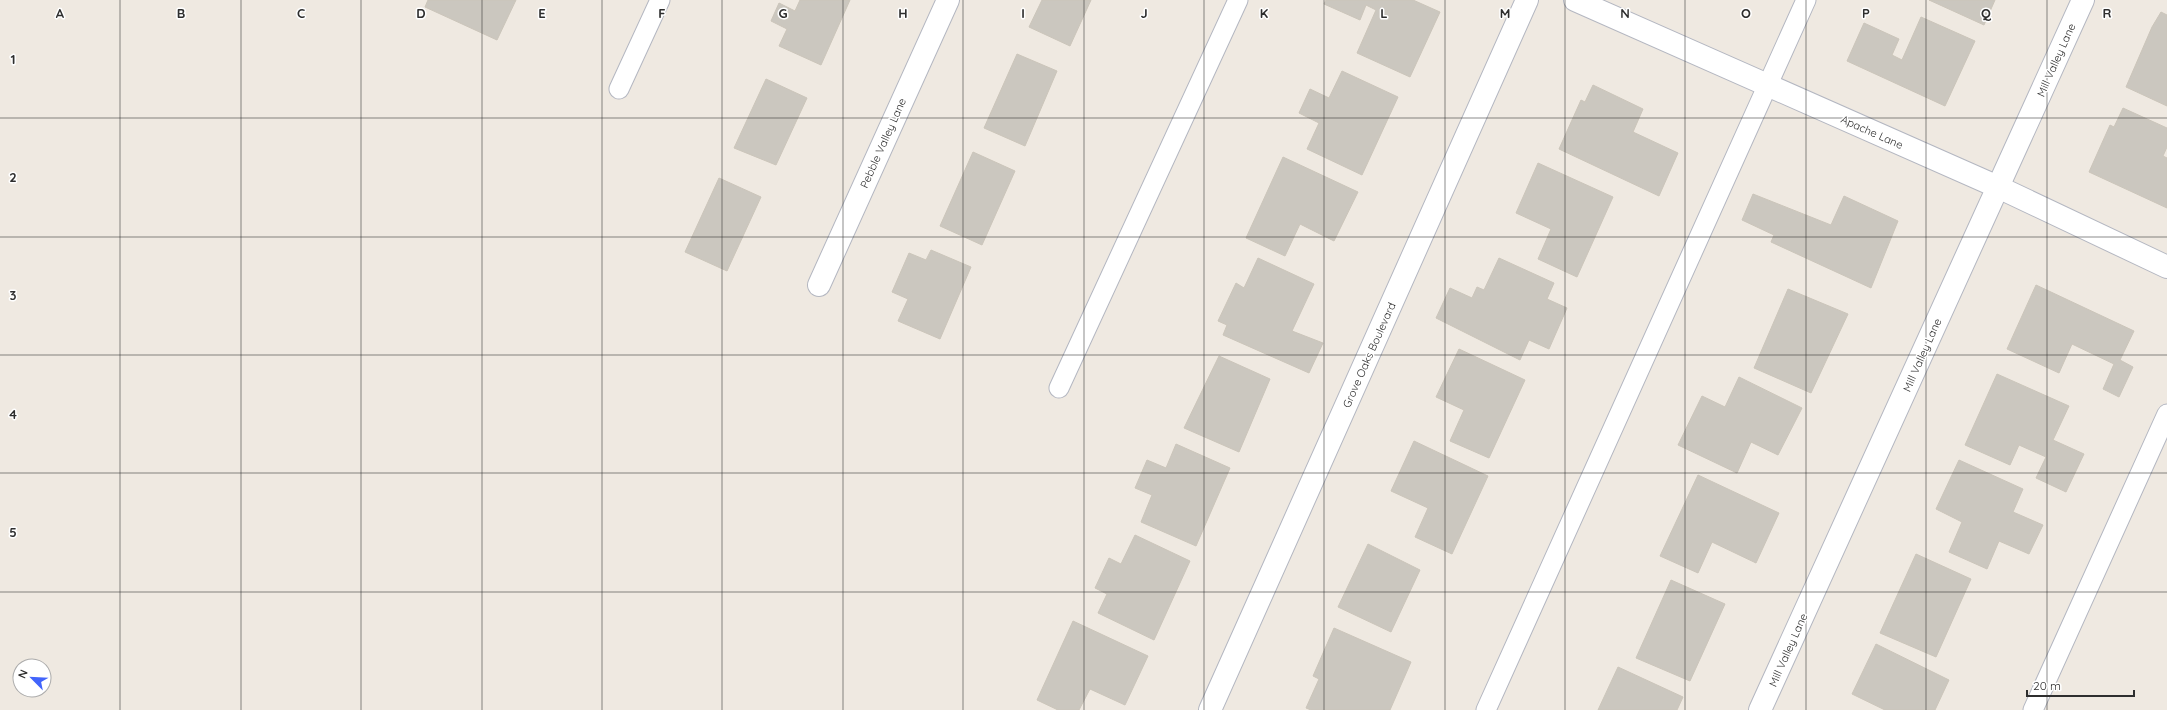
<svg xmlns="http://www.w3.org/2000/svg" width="2167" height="710" viewBox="0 0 2167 710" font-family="Quicksand,sans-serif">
  <rect width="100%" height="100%" fill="#efe9e1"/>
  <g fill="#cbc7bf" stroke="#cbc5ba">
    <polygon points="428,0 516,0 497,40 425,7"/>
    <polygon points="800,0 850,0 821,65 779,46 787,29 771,21 779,3 795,11"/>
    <polygon points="1042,0 1091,0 1070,46 1029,27"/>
    <polygon points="1326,0 1413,0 1440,12 1410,77 1357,53 1376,10 1366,5 1360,20 1324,4"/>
    <polygon points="1929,0 1995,0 1984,25"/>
    <polygon points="2161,12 2167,15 2167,106 2126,87 2152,27"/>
    <polygon points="1921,17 1975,41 1945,106 1847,61 1864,23 1899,39 1892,55 1902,60"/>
    <polygon points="1017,54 1057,71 1025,146 984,128"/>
    <polygon points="1342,71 1398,97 1362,175 1307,149 1319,123 1299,113 1310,89 1329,98"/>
    <polygon points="766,79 807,98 776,165 734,148"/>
    <polygon points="1593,85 1643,109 1633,132 1678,153 1659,196 1559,149 1581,100 1585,102"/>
    <polygon points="2123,108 2167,128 2167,147 2163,156 2167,158 2167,208 2089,172 2110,125 2114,127"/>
    <polygon points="973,152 1015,171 982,245 940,226"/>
    <polygon points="1283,157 1358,192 1334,241 1300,224 1285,256 1246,238"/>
    <polygon points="1538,163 1613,197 1577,277 1538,259 1551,229 1516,213"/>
    <polygon points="719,178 761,197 727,271 685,252"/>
    <polygon points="1753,194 1831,225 1844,196 1898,221 1871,288 1771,242 1774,235 1742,220"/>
    <polygon points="931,250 971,267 940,339 898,321 908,299 892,292 909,253 926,260"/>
    <polygon points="1258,258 1314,284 1292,331 1323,343 1309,373 1223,335 1227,325 1218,321 1236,283 1244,288"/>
    <polygon points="1499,258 1554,283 1547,299 1567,308 1549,349 1529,340 1520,360 1436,318 1450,288 1472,298 1477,287 1484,290"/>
    <polygon points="2036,285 2134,331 2120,360 2133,367 2119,397 2103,389 2114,364 2072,344 2059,373 2007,349"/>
    <polygon points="1788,289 1848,314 1811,393 1754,368"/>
    <polygon points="1459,349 1525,380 1489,458 1450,441 1464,410 1436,397"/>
    <polygon points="1219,356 1270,379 1239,452 1184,428"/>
    <polygon points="1997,374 2069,406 2053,440 2084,454 2066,492 2036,478 2046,457 2019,445 2010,465 1965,445"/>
    <polygon points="1739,377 1802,408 1778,455 1751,442 1737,473 1678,445 1702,396 1725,407"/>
    <polygon points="1414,441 1488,476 1452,554 1415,537 1428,508 1391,491"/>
    <polygon points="1176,444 1230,468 1196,546 1141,522 1152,495 1135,488 1147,460 1166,468"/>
    <polygon points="1959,460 2023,489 2013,512 2043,525 2029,554 1999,541 1987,569 1949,552 1962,522 1936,509"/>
    <polygon points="1698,475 1779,513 1756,563 1712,542 1698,573 1660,556"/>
    <polygon points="1135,535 1190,561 1154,640 1098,613 1107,594 1095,588 1109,558 1121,564"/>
    <polygon points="1368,544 1420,570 1391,632 1338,607"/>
    <polygon points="1916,554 1971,579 1936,657 1880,633"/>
    <polygon points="1671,580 1725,604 1690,681 1636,658"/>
    <polygon points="1073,621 1148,656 1125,705 1090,689 1079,710 1058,710 1037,700"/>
    <polygon points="1334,628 1411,662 1390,710 1311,710 1306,708 1319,679 1313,676"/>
    <polygon points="1876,644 1949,680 1935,710 1885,710 1852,694"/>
    <polygon points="1618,667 1683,697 1677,710 1598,710"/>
  </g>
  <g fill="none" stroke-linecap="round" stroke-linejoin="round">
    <g stroke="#b4b7c1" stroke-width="21">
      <g id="lane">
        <polyline points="619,89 660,0"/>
        <polyline points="1059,388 1238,0"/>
        <polyline points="1486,710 1806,0"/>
        <polyline points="2033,710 2167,414"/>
      </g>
    </g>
    <g stroke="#b4b7c1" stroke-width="24">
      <g id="street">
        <polyline points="1575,0 1998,187 2167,267"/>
        <polyline points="819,285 948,0"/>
        <polyline points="1210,710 1527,0"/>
        <polyline points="1760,710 2083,0"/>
      </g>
    </g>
    <use href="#lane" stroke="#fff" stroke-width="19"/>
    <use href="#street" stroke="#fff" stroke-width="22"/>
  </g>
  <path fill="none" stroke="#2e2e2e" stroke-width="1" stroke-opacity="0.55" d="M120,0V710M241,0V710M361,0V710M482,0V710M602,0V710M722,0V710M843,0V710M963,0V710M1084,0V710M1204,0V710M1324,0V710M1445,0V710M1565,0V710M1685,0V710M1806,0V710M1926,0V710M2047,0V710M0,118H2167M0,237H2167M0,355H2167M0,473H2167M0,592H2167"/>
  <g text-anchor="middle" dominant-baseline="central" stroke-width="3" stroke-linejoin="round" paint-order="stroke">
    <g font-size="11" fill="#2e2e2e" stroke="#fff">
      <text transform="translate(2056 60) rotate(-66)">Mill Valley Lane</text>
      <text transform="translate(1872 132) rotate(24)">Apache Lane</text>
      <text transform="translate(883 143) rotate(-66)">Pebble Valley Lane</text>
      <text transform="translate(1369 355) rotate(-66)">Grove Oaks Boulevard</text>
      <text transform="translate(1922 355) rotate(-66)">Mill Valley Lane</text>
      <text transform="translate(1788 650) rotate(-66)">Mill Valley Lane</text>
    </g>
  </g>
  <g font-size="13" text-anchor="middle" font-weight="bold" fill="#2e2e2e" stroke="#fff" stroke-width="3" stroke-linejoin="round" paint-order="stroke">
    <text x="60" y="18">A</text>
    <text x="181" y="18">B</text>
    <text x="301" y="18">C</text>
    <text x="421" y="18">D</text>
    <text x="542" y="18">E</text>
    <text x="662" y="18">F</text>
    <text x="783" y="18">G</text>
    <text x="903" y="18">H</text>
    <text x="1023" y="18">I</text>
    <text x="1144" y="18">J</text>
    <text x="1264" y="18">K</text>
    <text x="1384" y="18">L</text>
    <text x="1505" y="18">M</text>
    <text x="1625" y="18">N</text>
    <text x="1746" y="18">O</text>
    <text x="1866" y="18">P</text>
    <text x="1986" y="18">Q</text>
    <text x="2107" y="18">R</text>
    <text x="13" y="64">1</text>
    <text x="13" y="182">2</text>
    <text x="13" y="300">3</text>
    <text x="13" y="419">4</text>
    <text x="13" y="537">5</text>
  </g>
  <g transform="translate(32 678) rotate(294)"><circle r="19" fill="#ffffff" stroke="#ababab"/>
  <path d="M0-3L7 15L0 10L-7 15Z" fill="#4264fb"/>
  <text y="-6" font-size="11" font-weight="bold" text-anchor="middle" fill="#2e2e2e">N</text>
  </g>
  <path d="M2027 690v6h107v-6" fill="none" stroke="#2e2e2e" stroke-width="2"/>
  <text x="2033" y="690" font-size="12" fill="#2e2e2e" stroke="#ffffff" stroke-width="3" paint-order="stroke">20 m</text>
</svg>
